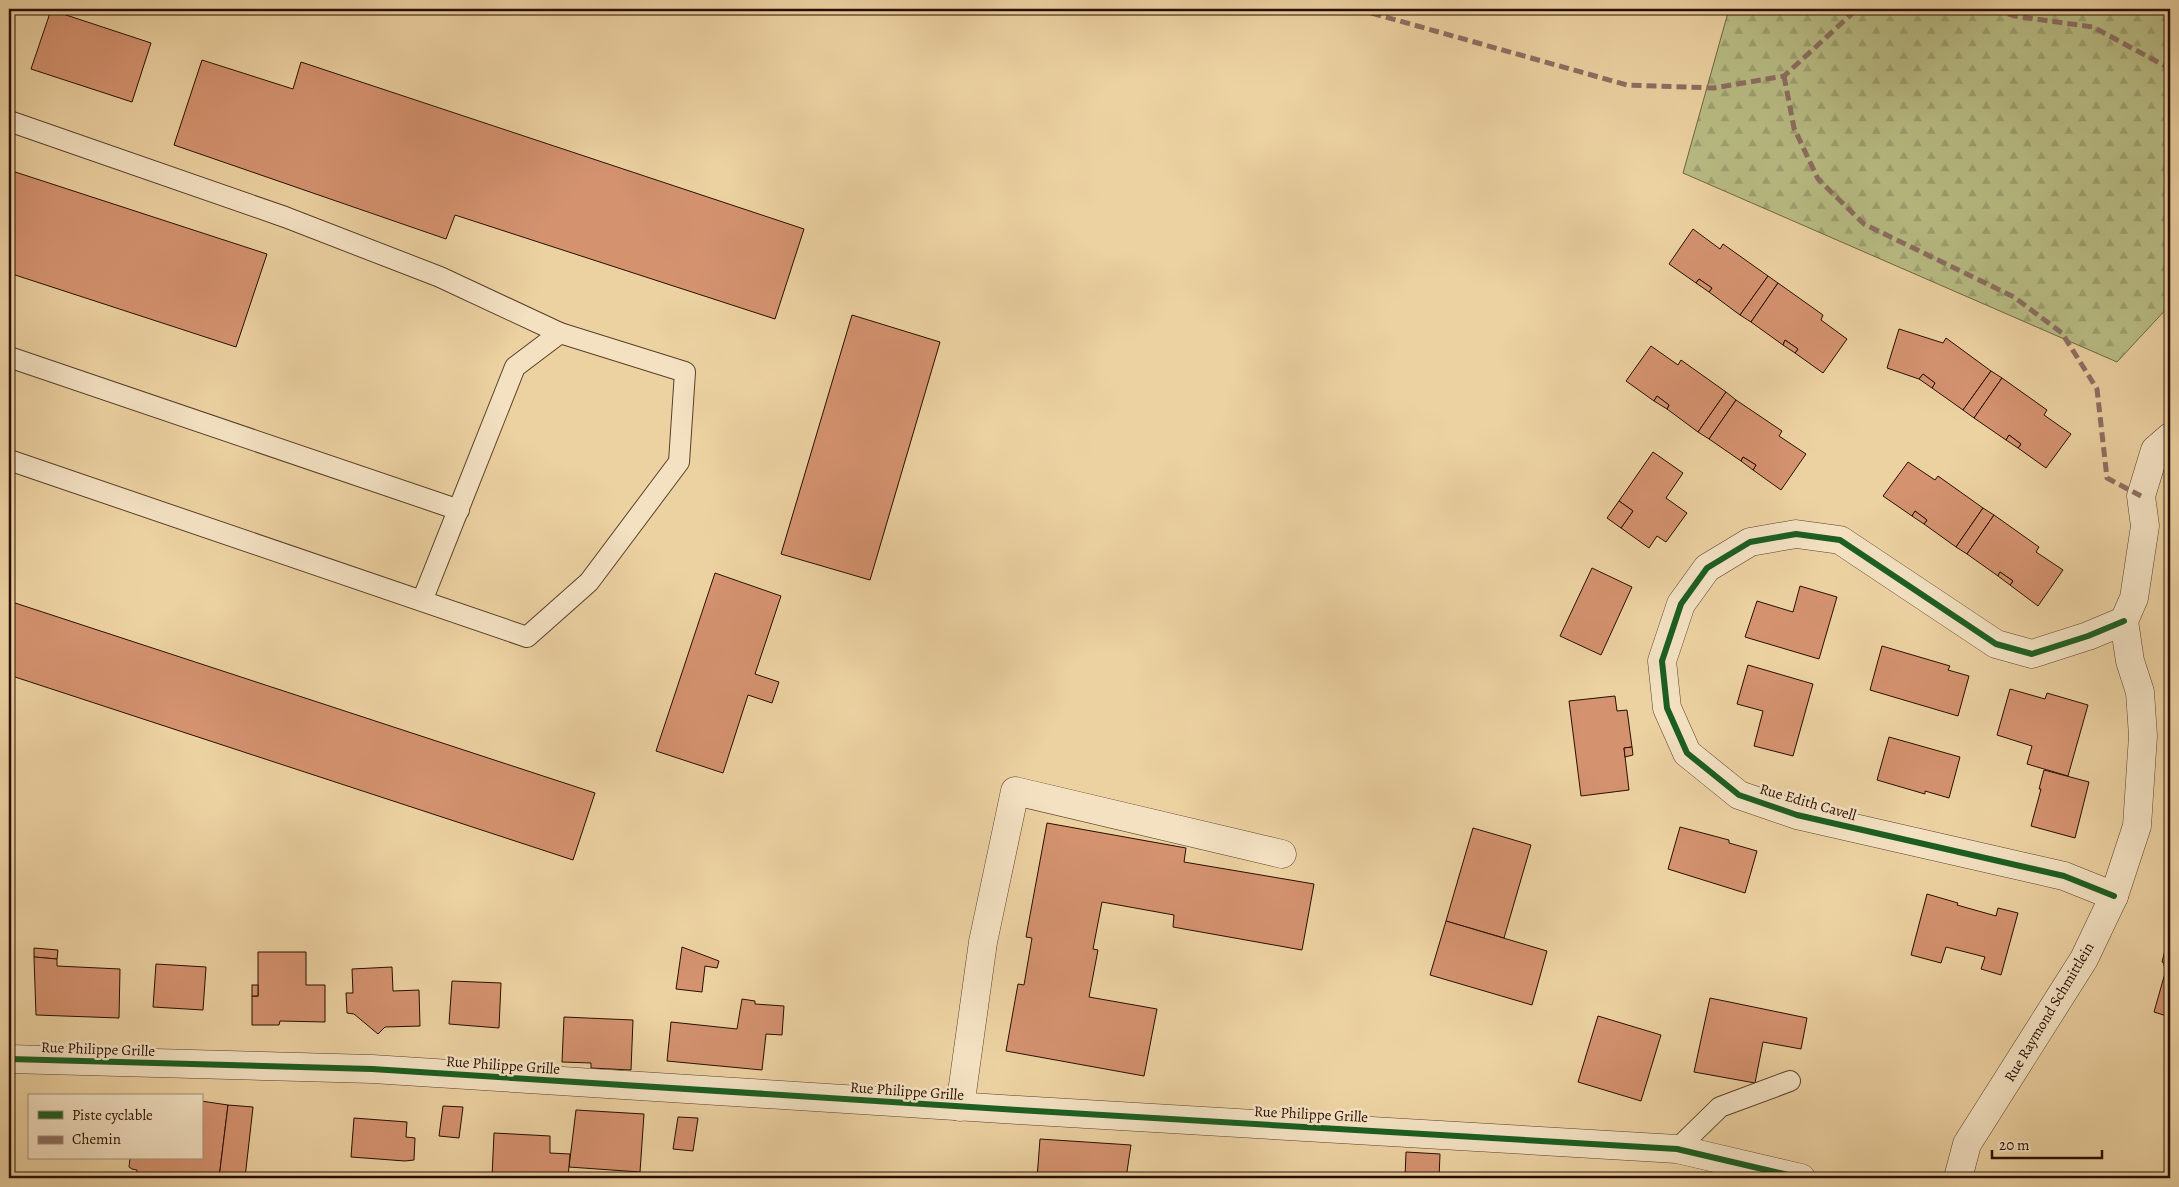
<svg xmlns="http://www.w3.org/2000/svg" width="2179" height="1187" viewBox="0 0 2179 1187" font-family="Alegreya,serif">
  <defs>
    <pattern id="forest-firs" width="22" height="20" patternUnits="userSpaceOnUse" patternTransform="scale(1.25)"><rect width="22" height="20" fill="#b8bc84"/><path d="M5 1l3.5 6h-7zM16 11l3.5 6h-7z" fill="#9ea070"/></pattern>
  </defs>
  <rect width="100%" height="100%" fill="#ecd1a1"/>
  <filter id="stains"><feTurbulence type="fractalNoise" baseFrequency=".004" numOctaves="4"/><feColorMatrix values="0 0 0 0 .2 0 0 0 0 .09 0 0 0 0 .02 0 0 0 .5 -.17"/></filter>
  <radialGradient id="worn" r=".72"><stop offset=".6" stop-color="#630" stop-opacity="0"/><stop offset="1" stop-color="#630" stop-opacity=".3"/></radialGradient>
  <polygon fill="url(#forest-firs)" stroke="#706542" points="1729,9 2170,9 2170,305 2117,362 1683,173"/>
  <g fill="#d4926f" stroke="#280e00">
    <polygon points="51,10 151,43 132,102 31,69"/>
    <polygon points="202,60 293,89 301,62 804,229 775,319 455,215 446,239 174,145"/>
    <polygon points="9,170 267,254 236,347 9,273"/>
    <polygon points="1693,229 1720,249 1723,244 1768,276 1740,315 1709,292 1712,288 1699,279 1696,283 1669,264"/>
    <polygon points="1768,276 1778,283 1751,322 1740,315"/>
    <polygon points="1699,279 1712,288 1709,292 1696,283"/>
    <polygon points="1778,283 1823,315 1821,320 1847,339 1823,373 1795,353 1798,349 1785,340 1783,345 1751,322"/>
    <polygon points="852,315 940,342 870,580 781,554"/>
    <polygon points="1899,329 1943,343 1946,338 1991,371 1963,410 1932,388 1935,383 1923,374 1919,379 1887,368"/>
    <polygon points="1785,340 1798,349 1795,353 1783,345"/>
    <polygon points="1651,346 1678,365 1681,360 1726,392 1698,432 1667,409 1669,405 1657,396 1654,401 1626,381"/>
    <polygon points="1991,371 2002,378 1974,418 1963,410"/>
    <polygon points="1923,374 1935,383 1932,388 1919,379"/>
    <polygon points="2002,378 2047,410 2044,415 2071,434 2046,468 2018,448 2021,444 2009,435 2006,440 1974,418"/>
    <polygon points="1726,392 1736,400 1709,439 1698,432"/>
    <polygon points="1657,396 1669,405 1667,409 1654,401"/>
    <polygon points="1736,400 1782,431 1779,436 1806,454 1781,490 1753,470 1756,465 1743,457 1741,461 1709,439"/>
    <polygon points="2009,435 2021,444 2018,448 2006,440"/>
    <polygon points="1653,452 1683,473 1666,498 1687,513 1666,542 1657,536 1649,548 1621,528 1633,511 1619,501"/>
    <polygon points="1743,457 1756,465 1753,470 1741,461"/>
    <polygon points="1908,462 1935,480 1938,476 1983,508 1956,547 1924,524 1927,520 1915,511 1912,516 1883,496"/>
    <polygon points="1619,501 1633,511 1621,528 1607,518"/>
    <polygon points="1983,508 1994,515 1967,554 1956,547"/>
    <polygon points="1915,511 1927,520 1924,524 1912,516"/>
    <polygon points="1994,515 2039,547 2036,552 2063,570 2038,606 2010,585 2013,581 2000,572 1998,576 1967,554"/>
    <polygon points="1592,568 1632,587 1601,655 1560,636"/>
    <polygon points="2000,572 2013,581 2010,585 1998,576"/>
    <polygon points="715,573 781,596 755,674 779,682 772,703 748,695 723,773 656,751"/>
    <polygon points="1800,586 1837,597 1819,659 1745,637 1757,601 1793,612"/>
    <polygon points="9,601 595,793 573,860 9,675"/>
    <polygon points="1882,646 1950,666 1948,670 1969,676 1958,716 1870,690"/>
    <polygon points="1748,665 1813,684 1793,756 1754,746 1763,711 1737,704"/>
    <polygon points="2010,689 2045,699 2047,693 2088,705 2068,776 2027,764 2032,746 1997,735"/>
    <polygon points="1615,696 1617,711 1627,710 1632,747 1624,748 1629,790 1581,796 1569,701"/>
    <polygon points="1889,737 1960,757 1949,798 1925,791 1925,794 1877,780"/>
    <polygon points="1632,747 1633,755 1625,757 1624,748"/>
    <polygon points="2044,770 2089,782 2075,838 2031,826 2041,789 2039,789"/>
    <polygon points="1047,823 1186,848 1184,862 1314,884 1302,950 1173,927 1174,915 1102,902 1093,949 1098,950 1089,997 1157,1009 1144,1076 1006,1051 1018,984 1024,985 1032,938 1026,937"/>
    <polygon points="1680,827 1729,840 1729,843 1757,851 1745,893 1668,869"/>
    <polygon points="1473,828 1531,845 1504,938 1446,921"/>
    <polygon points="1927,894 1958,903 1957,905 1996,916 1998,908 2018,913 2001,975 1981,969 1985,957 1946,947 1941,963 1911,955"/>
    <rect x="9" y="921" width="2" height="85"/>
    <polygon points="1446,921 1547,951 1532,1005 1430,975"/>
    <polygon points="2167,943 2170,944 2170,1017 2154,1012 2167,966 2164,966 2164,963 2162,962"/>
    <polygon points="682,947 719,961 717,968 705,966 702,992 676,989"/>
    <polygon points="34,948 58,950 57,959 34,957"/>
    <polygon points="258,952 306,952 306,985 325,985 325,1022 280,1021 279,1025 252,1025 252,996 258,996"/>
    <polygon points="34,957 57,959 57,966 120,969 119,1018 36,1015"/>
    <polygon points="156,964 206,967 203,1010 153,1007"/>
    <polygon points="392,967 393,991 419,990 420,1026 385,1027 378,1034 354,1014 347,1013 346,993 353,993 352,969"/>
    <polygon points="452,981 501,983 499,1028 449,1024"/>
    <rect x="252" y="985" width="6" height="11"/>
    <polygon points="1710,998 1807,1018 1801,1049 1763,1042 1755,1083 1694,1072"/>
    <polygon points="742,999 755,1001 755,1004 784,1006 782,1035 766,1034 762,1070 667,1061 671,1022 737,1029"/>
    <polygon points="1598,1016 1661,1035 1641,1101 1578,1082"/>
    <polygon points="564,1017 633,1020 631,1070 591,1068 591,1063 562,1062"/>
    <polygon points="201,1101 228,1105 219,1178 142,1178 142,1175 137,1175 137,1170 132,1169 129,1167 130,1158 201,1158"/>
    <polygon points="228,1105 253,1107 245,1178 219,1178"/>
    <polygon points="443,1106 463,1107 459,1138 439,1136"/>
    <polygon points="576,1110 644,1114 640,1172 569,1167"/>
    <polygon points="678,1117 698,1118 693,1151 673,1149"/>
    <polygon points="354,1118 407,1122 406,1137 415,1138 414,1160 405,1161 351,1157"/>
    <polygon points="494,1133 550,1136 550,1153 570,1154 568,1178 492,1178"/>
    <polygon points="1040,1139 1131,1145 1126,1178 1037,1178"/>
    <polygon points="1406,1152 1440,1154 1439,1178 1405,1178"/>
  </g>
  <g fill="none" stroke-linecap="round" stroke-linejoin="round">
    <g stroke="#593f28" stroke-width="22">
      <g id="service">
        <polyline points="9,121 285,217 440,277 560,333"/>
        <polyline points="9,357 459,510"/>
        <polyline points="9,460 527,637 589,582 679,462 685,372 560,333 515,367 422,601"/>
        <polyline points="1677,1149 1720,1107 1790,1081"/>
      </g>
    </g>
    <g stroke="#593f28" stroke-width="29">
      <g id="minor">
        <polyline points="2114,896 2064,876 1797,815 1739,795 1687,753 1667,708 1662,661 1681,604 1707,568 1750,542 1796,534 1840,540 1996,644 2032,654 2088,636 2124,621"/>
        <polyline points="9,1059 372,1069 1018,1110 1677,1149 1801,1178"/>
        <polyline points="960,1107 983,942 1015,791 1282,854"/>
        <polyline points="1958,1178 1967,1144 2084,959 2114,896 2137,826 2143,736 2140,692 2130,661 2124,621 2134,598 2145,526 2141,496 2155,450 2170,437"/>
      </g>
    </g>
    <use href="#service" stroke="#f3e1c2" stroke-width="20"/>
    <use href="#minor" stroke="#f3e1c2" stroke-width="28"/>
    <g stroke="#8d6e63" stroke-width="5" stroke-dasharray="10 5" stroke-linecap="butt">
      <polyline points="1357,9 1627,85 1714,88 1784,76 1857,9"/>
      <polyline points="1994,9 2014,16 2093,27 2167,67 2170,70"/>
      <polyline points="1784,76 1794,128 1818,179 1864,224 2014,297 2062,333 2097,389 2107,478 2141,496"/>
    </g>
    <g stroke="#f3e1c2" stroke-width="9">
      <g id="cycleway">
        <polyline points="2114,896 2064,876 1797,815 1739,795 1687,753 1667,708 1662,661 1681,604 1707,568 1750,542 1796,534 1840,540 1996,644 2032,654 2088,636 2124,621"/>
        <polyline points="9,1059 372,1069 1018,1110 1677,1149 1801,1178"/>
      </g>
    </g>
    <use href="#cycleway" stroke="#1b5e20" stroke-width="6"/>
  </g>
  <g text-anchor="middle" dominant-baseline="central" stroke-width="5" stroke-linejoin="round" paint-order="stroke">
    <g font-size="15" fill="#280e00" stroke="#f3e1c2">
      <text transform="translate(1808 802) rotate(16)">Rue Edith Cavell</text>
      <text transform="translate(2049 1012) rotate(-59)">Rue Raymond Schmittlein</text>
      <text transform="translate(98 1049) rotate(2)">Rue Philippe Grille</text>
      <text transform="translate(503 1065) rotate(4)">Rue Philippe Grille</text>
      <text transform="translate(907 1091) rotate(4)">Rue Philippe Grille</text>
      <text transform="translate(1311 1114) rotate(3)">Rue Philippe Grille</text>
    </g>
  </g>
  <rect width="2179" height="1187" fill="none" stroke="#ecd1a1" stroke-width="30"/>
  <rect x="10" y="10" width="2159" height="1167" fill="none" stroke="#280e00" stroke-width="2.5"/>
  <rect x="15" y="15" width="2149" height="1157" fill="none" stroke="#280e00"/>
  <rect x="28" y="1094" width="175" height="65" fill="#f3e1c2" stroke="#a28d74"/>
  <rect x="38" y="1111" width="25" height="8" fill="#1b5e20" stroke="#a28d74"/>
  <text x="72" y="1120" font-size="15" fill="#280e00">Piste cyclable</text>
  <rect x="38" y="1136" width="25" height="8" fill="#8d6e63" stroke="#a28d74"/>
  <text x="72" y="1144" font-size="15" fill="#280e00">Chemin</text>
  <path d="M1992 1150v8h110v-8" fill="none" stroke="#280e00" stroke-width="2.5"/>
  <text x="1999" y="1150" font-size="15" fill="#280e00" stroke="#f3e1c2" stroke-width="4" paint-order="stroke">20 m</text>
  <rect width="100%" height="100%" filter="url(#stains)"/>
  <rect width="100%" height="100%" fill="url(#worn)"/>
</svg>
